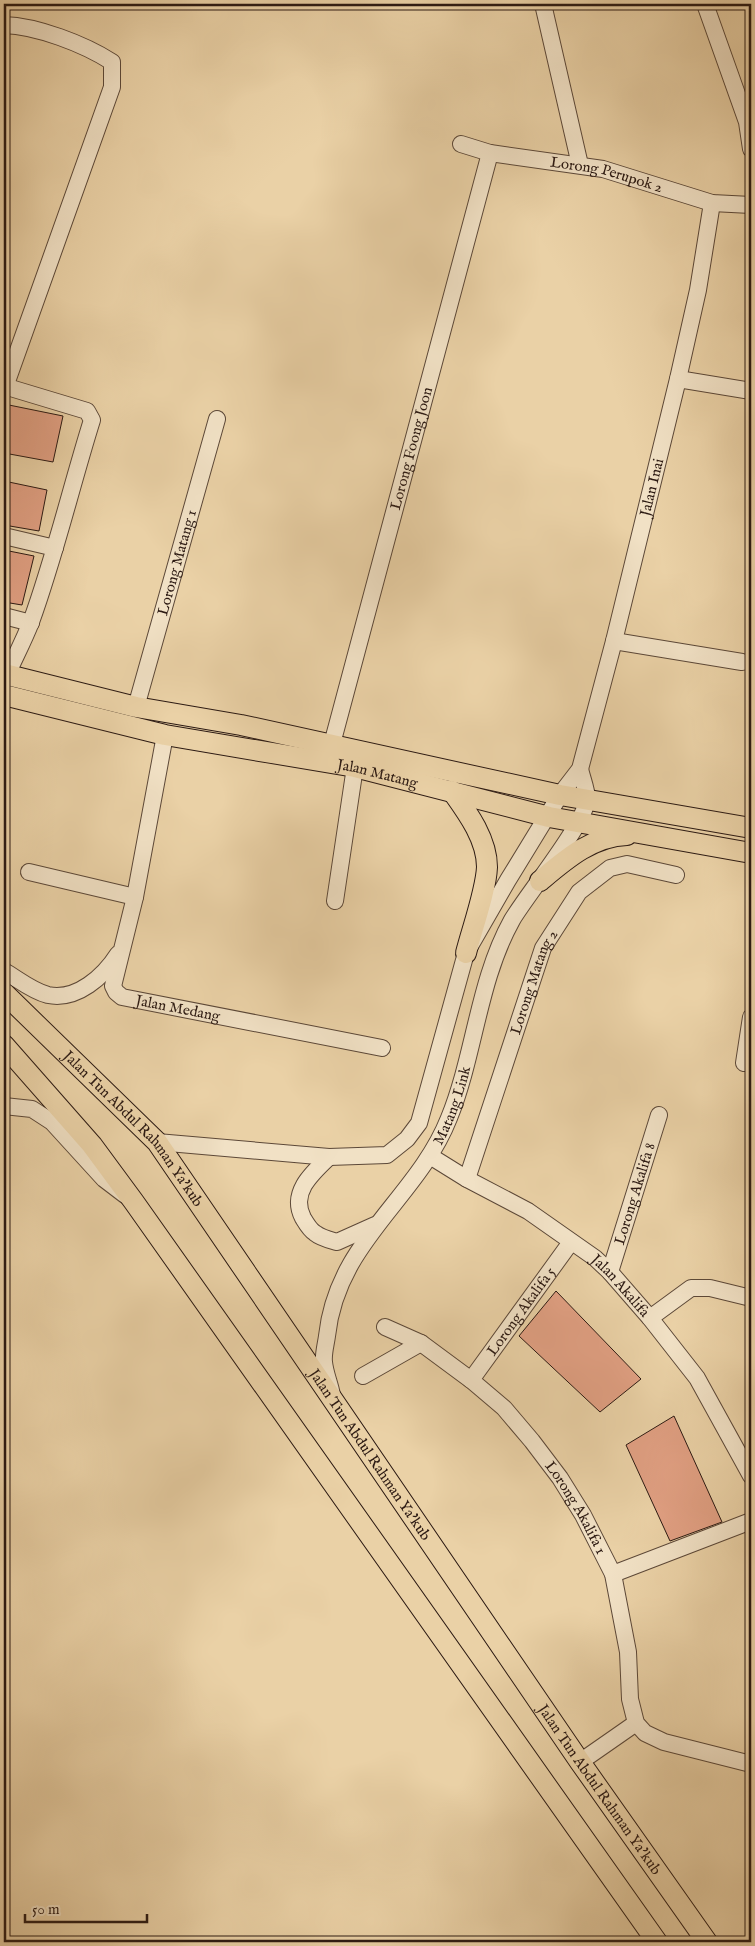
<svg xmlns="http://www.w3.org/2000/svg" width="755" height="1946" viewBox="0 0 755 1946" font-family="'IM FELL English',serif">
  <rect width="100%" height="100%" fill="#ead1a6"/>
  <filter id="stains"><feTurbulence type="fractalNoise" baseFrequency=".004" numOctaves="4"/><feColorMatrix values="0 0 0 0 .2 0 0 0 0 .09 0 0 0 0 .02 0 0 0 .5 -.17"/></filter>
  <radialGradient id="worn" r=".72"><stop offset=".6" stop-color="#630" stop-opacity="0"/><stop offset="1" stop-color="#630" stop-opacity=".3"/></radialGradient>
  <g fill="#e1a083" stroke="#2c1a13">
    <polygon points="4,404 63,416 53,462 4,453"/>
    <polygon points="4,481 47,490 39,531 4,525"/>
    <polygon points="4,550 34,556 22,605 4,602"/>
    <polygon points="556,1291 641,1379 600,1412 519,1336"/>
    <polygon points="674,1416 722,1522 670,1541 626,1445"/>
  </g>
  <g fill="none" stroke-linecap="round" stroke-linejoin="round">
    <g stroke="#5c4838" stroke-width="18">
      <g id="minor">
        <polyline points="543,4 580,165"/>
        <polyline points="705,4 747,122 751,149"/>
        <path d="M4,25C37,26 84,44 112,62V87L5,387"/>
        <path id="s1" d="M461,144L490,153L603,169L712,203L751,205"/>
        <polyline points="678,379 751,391"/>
        <path d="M4,386L87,411L92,420C71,487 55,556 31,622C24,640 15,657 7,675"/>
        <polyline points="4,536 55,548"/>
        <polyline points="4,616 31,623"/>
        <polyline points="614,641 742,662"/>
        <path id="s2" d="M136,707L217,419"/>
        <path id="s3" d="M165,735L135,897L113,986L116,992L122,997L382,1048"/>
        <path id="s4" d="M332,744L490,153"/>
        <polyline points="29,872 135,897"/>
        <polyline points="335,901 355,767"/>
        <path d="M4,971C18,979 32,991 48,995C77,1001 104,976 118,954"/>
        <polyline points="744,1063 751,1017"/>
        <polyline points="4,1106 32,1109 52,1122 104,1179 125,1195"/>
        <path id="s5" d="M157,1142L329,1157L387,1155L407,1139L419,1123L466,953L508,880L560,795L580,769L614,641L678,379L698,290L712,203"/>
        <path id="s6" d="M430,1156L467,1179L528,1211L595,1258L610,1272L650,1318L697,1378L751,1476"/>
        <path d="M329,1157C311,1174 290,1193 303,1218C306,1223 310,1230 315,1233C321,1238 330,1240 337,1242L375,1225"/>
        <path id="s7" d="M467,1179L543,948L579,892L610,868L627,864L676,875"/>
        <path id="s8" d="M610,1272L659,1115"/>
        <polyline points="650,1318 691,1288 710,1288 751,1298"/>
        <path id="s9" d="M385,1327L421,1343L471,1380L504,1408L532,1441L560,1478L583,1515L613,1574L628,1652L630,1699L636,1723L645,1733L664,1742L751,1764"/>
        <polyline points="363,1376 421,1343"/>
        <path id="s10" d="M471,1380L571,1242"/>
        <path id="s11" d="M332,1395C330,1384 325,1373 324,1362C323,1354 326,1344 327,1336C337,1241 417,1199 449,1118C475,1054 478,981 512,920C526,896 587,821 587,799C587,790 582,778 580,769"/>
        <polyline points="613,1574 751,1521"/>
        <polyline points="580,1762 636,1723"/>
      </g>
    </g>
    <g stroke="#2c1a13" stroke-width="22">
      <g id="major">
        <polyline points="4,674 136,707 241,725 560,795 751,828"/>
        <path id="s12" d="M4,695L165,735L355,767L549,817L751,853"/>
        <path d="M452,791C467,812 487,839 487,867C486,891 472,929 466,953"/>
        <path d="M540,881C565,860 592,836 627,835"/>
        <path id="s13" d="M4,993L157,1142L580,1762L707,1942"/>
        <polyline points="4,1045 92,1145 134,1202 657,1942"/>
      </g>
    </g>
    <use href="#minor" stroke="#f1e1c5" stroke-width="16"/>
    <use href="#major" stroke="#ead1a6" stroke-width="20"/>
  </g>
  <g text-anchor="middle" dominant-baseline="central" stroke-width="5" stroke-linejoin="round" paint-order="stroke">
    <g font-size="15" fill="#2c1a13" stroke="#f1e1c5">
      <text stroke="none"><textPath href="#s1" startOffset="149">Lorong Perupok 2</textPath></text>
      <text stroke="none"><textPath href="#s4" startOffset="306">Lorong Foong Joon</textPath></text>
      <text stroke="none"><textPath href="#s5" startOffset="960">Jalan Inai</textPath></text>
      <text stroke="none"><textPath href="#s2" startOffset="150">Lorong Matang 1</textPath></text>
      <text stroke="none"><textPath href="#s12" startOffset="382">Jalan Matang</textPath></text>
      <text stroke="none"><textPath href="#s7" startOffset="208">Lorong Matang 2</textPath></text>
      <text stroke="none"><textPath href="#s3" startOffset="328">Jalan Medang</textPath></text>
      <text stroke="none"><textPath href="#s11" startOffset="326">Matang Link</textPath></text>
      <text stroke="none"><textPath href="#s13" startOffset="188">Jalan Tun Abdul Rahman Ya'kub</textPath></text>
      <text stroke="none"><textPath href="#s8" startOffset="82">Lorong Akalifa 8</textPath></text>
      <text stroke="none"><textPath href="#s6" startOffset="232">Jalan Akalifa</textPath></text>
      <text stroke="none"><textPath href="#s10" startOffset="85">Lorong Akalifa 5</textPath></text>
      <text stroke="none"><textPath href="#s13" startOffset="592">Jalan Tun Abdul Rahman Ya'kub</textPath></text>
      <text stroke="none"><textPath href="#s9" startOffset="268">Lorong Akalifa 1</textPath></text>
      <text stroke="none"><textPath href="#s13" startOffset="998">Jalan Tun Abdul Rahman Ya'kub</textPath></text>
    </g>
  </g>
  <rect width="755" height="1946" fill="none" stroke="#ead1a6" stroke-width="20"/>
  <rect x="5" y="5" width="745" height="1936" fill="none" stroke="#2c1a13" stroke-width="2.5"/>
  <rect x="10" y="10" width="735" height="1926" fill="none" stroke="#2c1a13"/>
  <path d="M25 1914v8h122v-8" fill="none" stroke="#2c1a13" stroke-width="2.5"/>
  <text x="32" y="1914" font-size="15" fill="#2c1a13" stroke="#f1e1c5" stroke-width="4" paint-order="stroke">50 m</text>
  <rect width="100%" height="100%" filter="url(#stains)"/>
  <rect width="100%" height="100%" fill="url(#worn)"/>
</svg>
